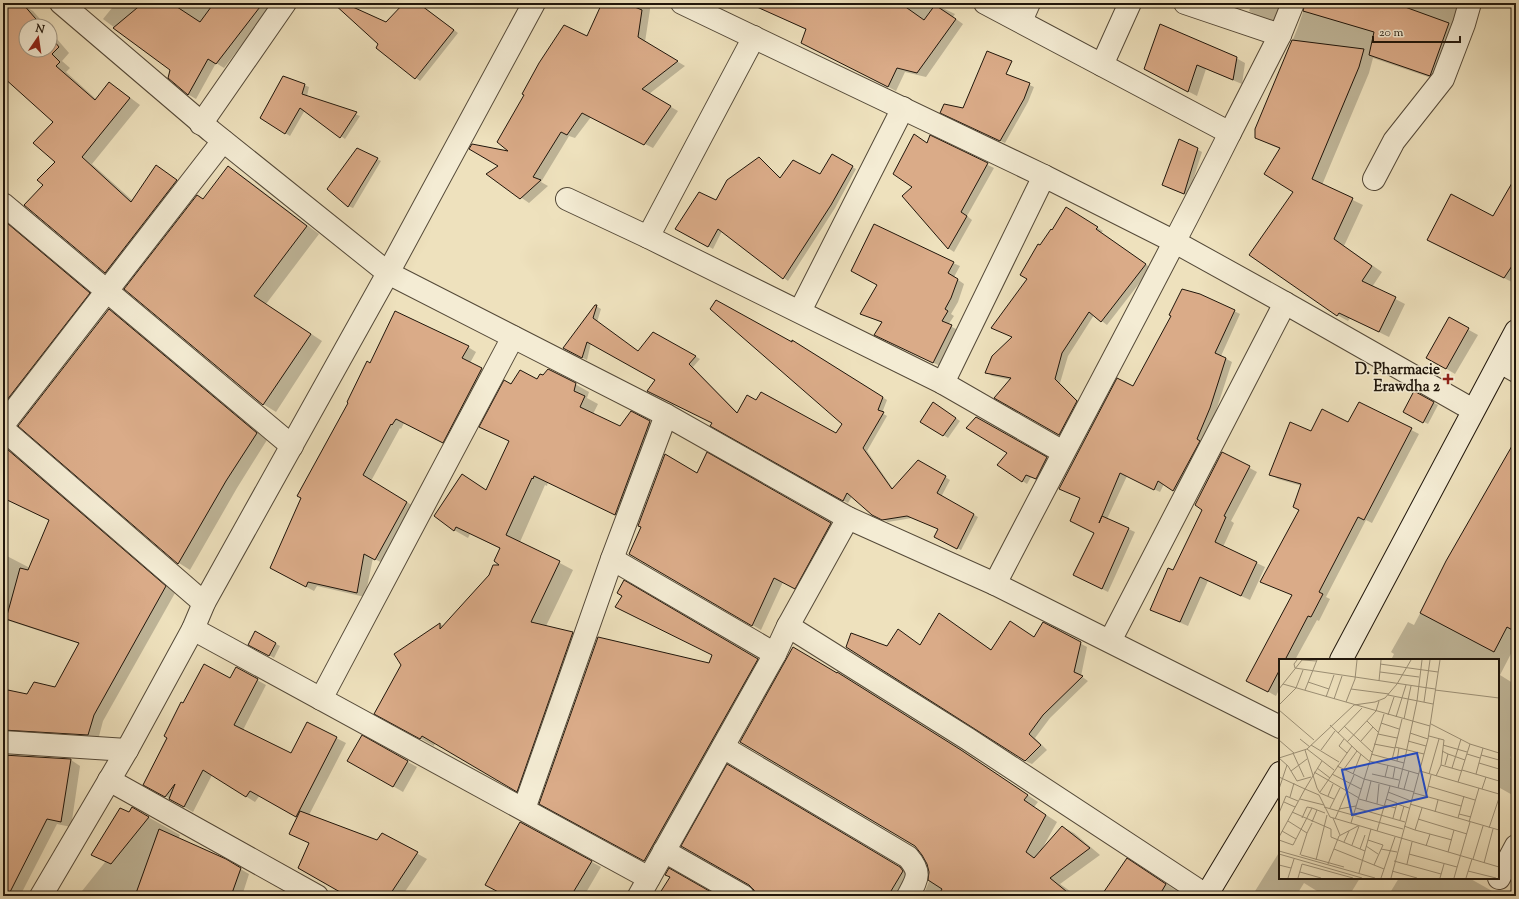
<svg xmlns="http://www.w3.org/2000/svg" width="1519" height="899" viewBox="0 0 1519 899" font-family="'Sorts Mill Goudy',serif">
  <rect width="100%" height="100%" fill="#eee1bd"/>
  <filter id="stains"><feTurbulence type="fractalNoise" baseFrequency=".005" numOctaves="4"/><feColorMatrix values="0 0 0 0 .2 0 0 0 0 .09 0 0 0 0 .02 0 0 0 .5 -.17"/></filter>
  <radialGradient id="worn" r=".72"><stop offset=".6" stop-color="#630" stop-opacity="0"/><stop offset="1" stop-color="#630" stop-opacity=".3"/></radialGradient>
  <g fill="#0003">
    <polygon points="3,3 23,5 33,11 46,26 26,26 26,50 50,50 50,31 69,53 62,61 70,68 66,72 97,100 110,84 120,90 140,105 92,164 133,201 157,167 187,187 116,278 105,272 44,185 56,162 54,122 3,76"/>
    <polygon points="116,3 274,3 224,68 216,63 196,99 189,95 169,77 171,70 103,19"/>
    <polygon points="335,3 342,3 387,23 405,3 418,3 458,33 420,81 377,48 380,44"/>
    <polygon points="603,3 651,3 645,42 685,66 649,94 678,111 653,148 591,117 575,138 569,136 541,182 548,186 529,203 488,174 500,166 512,153 587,37"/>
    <polygon points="750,3 932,3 955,14 953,17 963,24 926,77 905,72 896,91 810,47 807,30"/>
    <polygon points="1252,3 1293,3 1283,25 1260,17 1249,11"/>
    <polygon points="1306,3 1470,3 1440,81 1373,58 1369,73 1322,185 1363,205 1344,246 1382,272 1372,287 1405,304 1389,337 1350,318 1348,321 1337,315 1280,149 1256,138 1256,129 1298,27"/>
    <polygon points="1236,58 1245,63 1242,84 1206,69 1197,96 1145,69"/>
    <polygon points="1004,74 1034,87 1028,102 1005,143 946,115 963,109"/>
    <polygon points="284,77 309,87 307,96 360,116 345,139 305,110 290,136 285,133"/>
    <polygon points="1516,82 1516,92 1512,90"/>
    <polygon points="931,137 994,168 967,216 972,220 954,252 948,248 928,144"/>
    <polygon points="1179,140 1202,152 1188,196 1167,187"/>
    <polygon points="833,156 856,169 835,208 788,281 722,231 713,249 677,228 716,201 759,158 781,178 821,175"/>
    <polygon points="377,159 381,161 353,208 348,206"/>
    <polygon points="228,167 241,175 319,234 266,304 322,341 276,412 263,404 125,289 203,200"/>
    <polygon points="1516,178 1516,284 1441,247 1494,217"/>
    <polygon points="1072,212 1103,231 1101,233 1151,268 1107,325 1094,315 1068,356 1060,383 1082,405 1065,438 995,397 1011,380 992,376 987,372 1013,337 1029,279 1040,247 1052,231"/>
    <polygon points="3,222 17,230 99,299 3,423"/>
    <polygon points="953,263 960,266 954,277 964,284 958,302 951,314 954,316 948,325 958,330 940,366 882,338 883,323 861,314"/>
    <polygon points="596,306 601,309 597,322 638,352 654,333 700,359 693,367 738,413 836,434 844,423 792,343 793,341 887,400 882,413 887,416 867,451 893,489 919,461 950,480 941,497 978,517 961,550 936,537 939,529 912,518 888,522 878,517 852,496 848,503 711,425 713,423 657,380 591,343 587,360 564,348"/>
    <polygon points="109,310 120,316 267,440 237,488 190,570 179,563 20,426"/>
    <polygon points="1234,311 1240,314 1221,356 1232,362 1216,411 1180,494 1164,484 1160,492 1127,476 1107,519 1135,532 1108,592 1080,578 1095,533 1134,388"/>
    <polygon points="1449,319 1478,335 1455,374 1427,357"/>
    <polygon points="468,347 476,352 470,363 490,374 451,447 404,423 401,429 400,428 371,481 415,507 384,564 373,558 365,597 317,586 314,591 271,568 371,364"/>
    <polygon points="537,380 575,384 589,392 587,398 598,404 593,414 621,427 632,413 663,430 629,522 548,482 547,486 545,485 520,542 573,570 546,626 573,633 586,640 531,798 435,743 434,746 389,721 402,665 395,655 440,624 444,626 502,566 501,549 470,534 468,538 454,530 435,516 486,490 510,442 481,427 512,385"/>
    <polygon points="1414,392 1438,405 1428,424 1404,411"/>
    <polygon points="1359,403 1419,434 1372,523 1366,520 1326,597 1330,599 1319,621 1317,620 1295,660 1280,660 1280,688 1276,696 1256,685 1293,595 1262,582 1299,510 1302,486 1278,479 1270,474 1312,433 1349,424"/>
    <polygon points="938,406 960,421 948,438 921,421"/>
    <polygon points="977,418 1051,461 1040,481 1031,477 1027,484 998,465 1009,453"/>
    <polygon points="1516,440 1516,644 1500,675 1516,685 1516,744 1510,758 1516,761 1516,797 1500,788 1498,791 1498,660 1391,660 1394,654 1391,652 1408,622 1414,625 1447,561"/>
    <polygon points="3,443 175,593 103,721 98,740 3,740 3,690 28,696 56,688 80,644 3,619 3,554 30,568 50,520 8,500 3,506"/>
    <polygon points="1222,453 1257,472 1231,521 1234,523 1223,547 1265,567 1250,600 1208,581 1188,626 1160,614 1174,572 1203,509"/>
    <polygon points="707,454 839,529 804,593 783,582 761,630 630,554 698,474"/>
    <polygon points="624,582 769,666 656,867 552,810 709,664 712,655 616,607 624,596"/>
    <polygon points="945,618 992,650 1035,638 1043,623 1087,647 1081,676 1088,681 1050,718 1035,738 1047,750 1032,764 1025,761 887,647 920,645"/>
    <polygon points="255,633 280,646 274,658 249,644"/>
    <polygon points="236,668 266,685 243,730 291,754 307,723 346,743 309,815 378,841 382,834 427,859 402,896 342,896 343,894 310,843 298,817 260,795 255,802 212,775 193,812 144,784 183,704 230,679"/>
    <polygon points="837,674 848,679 972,757 1038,802 1034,807 1057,822 1042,849 1063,827 1074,833 1100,855 1060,884 1077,896 923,896 930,879 930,871 927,861"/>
    <polygon points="3,755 71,760 80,766 71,827 57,824 20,896 3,896"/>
    <polygon points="348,760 408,762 417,767 403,792"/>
    <polygon points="728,766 911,874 908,896 798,896"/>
    <polygon points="132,808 180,835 178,839 225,860 249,874 242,896 78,896 106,861"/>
    <polygon points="520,823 601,867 584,896 507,896"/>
    <polygon points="1280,851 1280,878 1360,878 1349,896 1325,896 1304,883 1296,896 1252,896"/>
    <polygon points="1138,866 1177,891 1174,896 1102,896"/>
    <polygon points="1399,878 1469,878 1501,896 1388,896"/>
  </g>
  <g fill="#daab88" stroke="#20160b">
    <polygon points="3,3 22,3 42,26 26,26 26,50 50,50 50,36 59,47 52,54 60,62 56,66 95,100 109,82 130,98 82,157 131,202 156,165 177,180 105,273 24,205 43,185 37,180 55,162 33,143 53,122 3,77"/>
    <polygon points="143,3 171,3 200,22 214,3 263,3 216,64 208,59 188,95 168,78 170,70 113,28"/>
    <polygon points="333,3 344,3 386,22 404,3 418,3 454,30 415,79 376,48 378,44"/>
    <polygon points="602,3 625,3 642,10 638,37 678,61 642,89 671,106 644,145 582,113 567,135 561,132 533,177 541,180 520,199 486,174 498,166 469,149 472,144 508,151 497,142 524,95 522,94 539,63 564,25 587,36"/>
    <polygon points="748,3 900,3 924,20 935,5 956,19 917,73 897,68 888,87 801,43 806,29"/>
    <polygon points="1305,3 1394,3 1449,23 1430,76 1369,55 1374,32 1303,11"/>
    <polygon points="1160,24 1237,57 1233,80 1197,65 1188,92 1144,69"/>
    <polygon points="1292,40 1364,49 1359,67 1312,179 1353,198 1334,239 1372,266 1362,281 1396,297 1379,332 1339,313 1337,316 1249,255 1293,192 1264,174 1280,148 1255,138 1255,129"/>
    <polygon points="987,51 1012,61 1006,74 1030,83 1024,99 1000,141 940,113 944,104 963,108"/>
    <polygon points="283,76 305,84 302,94 357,112 340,138 300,108 285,134 260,118"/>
    <polygon points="914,134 927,143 930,135 988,163 961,212 967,216 948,249 902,196 912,187 893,174"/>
    <polygon points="1179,139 1198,148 1184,194 1162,185"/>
    <polygon points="357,148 378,158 348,207 327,189"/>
    <polygon points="832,154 853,166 831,205 783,279 718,229 708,247 675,229 699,192 716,200 727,180 759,157 780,178 793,160 820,174"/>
    <polygon points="228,166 307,226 254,296 311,334 263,405 124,289 197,195 203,199"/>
    <polygon points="1516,176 1516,260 1504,278 1427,240 1451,194 1493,216"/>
    <polygon points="1066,207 1098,227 1096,229 1146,264 1101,322 1089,312 1062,353 1055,379 1077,401 1059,435 994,398 1011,378 985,373 992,356 1012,337 991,328 1027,279 1020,275 1038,244 1040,245 1051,229 1052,230"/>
    <polygon points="7,223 90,293 3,405 3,227"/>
    <polygon points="874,224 954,262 948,273 958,279 951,298 945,309 948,311 942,321 952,325 933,363 874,335 882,322 860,314 877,285 851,271"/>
    <polygon points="1182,289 1200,294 1235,310 1215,353 1226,358 1210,408 1197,439 1200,441 1173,491 1158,481 1154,490 1120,473 1099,523 1102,516 1129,528 1102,589 1073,575 1094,533 1070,521 1080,498 1059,489 1117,378 1133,386 1171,316 1169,315"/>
    <polygon points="716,300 792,342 792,340 883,397 878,410 884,412 863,448 892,489 918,460 946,476 937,493 974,514 957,549 934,537 938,529 907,516 882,520 872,515 847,493 843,501 710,426 712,423 647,391 655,380 587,342 582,358 563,348 595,305 597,305 593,318 638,351 653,332 696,356 689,364 737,413 747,395 756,400 761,392 836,433 842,424 710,309"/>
    <polygon points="109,309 257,433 226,481 178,564 18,426"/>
    <polygon points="395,311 469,346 462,358 482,368 443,443 396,419 392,425 391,424 363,475 407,502 375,560 364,554 357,593 308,582 306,587 270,568 301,498 297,496 348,403 347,402 367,361 370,363"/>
    <polygon points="1449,317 1469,328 1446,369 1426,358"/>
    <polygon points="548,369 576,383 574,391 585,396 580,407 620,426 631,411 650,421 615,515 534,476 533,479 532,478 506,535 560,561 531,622 573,632 517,792 422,736 420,739 374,714 401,665 394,654 440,623 440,629 489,575 493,565 499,565 494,561 500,548 456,527 454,531 434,516 462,474 486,490 509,441 479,427 504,380 511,384 520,370 537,379 540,374 543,375"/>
    <polygon points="1414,391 1434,402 1423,423 1403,412"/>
    <polygon points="933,402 956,418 943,436 920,422"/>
    <polygon points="1359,402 1412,428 1364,520 1358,517 1319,592 1323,594 1311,617 1308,616 1285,660 1280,660 1280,669 1268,692 1246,681 1292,595 1260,582 1299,510 1293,507 1301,484 1269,475 1290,422 1311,431 1322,409 1348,422"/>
    <polygon points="976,417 1047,457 1036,479 1026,475 1022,482 997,465 1007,453 966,428"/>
    <polygon points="1516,439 1516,632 1507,627 1494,652 1420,613 1446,561"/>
    <polygon points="7,449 166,586 94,715 88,735 3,730 3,689 27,694 34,682 55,687 79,643 6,619 20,568 28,570 49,520 3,498 3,454"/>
    <polygon points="707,452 831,523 795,589 774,578 752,626 629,554 641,527 638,526 665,454 697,473"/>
    <polygon points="1222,452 1250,466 1224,516 1226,517 1215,542 1257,562 1241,596 1200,577 1180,622 1150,610 1168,568 1173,570 1202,510 1195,505"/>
    <polygon points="624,580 758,659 644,861 539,804 598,637 709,663 712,655 615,607 622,596 617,593"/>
    <polygon points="939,613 991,650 1010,621 1034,637 1043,622 1081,642 1074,672 1083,676 1043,715 1029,734 1041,745 1025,761 846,647 851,633 887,646 898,629 920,645"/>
    <polygon points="255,631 276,643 269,656 248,645"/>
    <polygon points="793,647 837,673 837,672 961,750 1028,795 1024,800 1046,815 1026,852 1034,858 1062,826 1090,848 1050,878 1072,896 938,896 942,889 928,880 929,872 927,864 922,855 915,846 740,742"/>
    <polygon points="204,664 230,678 236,667 258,679 234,725 291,753 307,722 337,737 296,817 250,791 246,797 203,770 184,807 169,799 175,784 165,797 143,785 167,738 164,736 181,702 183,703"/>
    <polygon points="362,735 408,761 393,787 347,761"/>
    <polygon points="3,755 71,759 61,822 47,819 8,896 3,896"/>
    <polygon points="727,764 900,867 903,871 888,896 755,896 754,890 749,885 681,846"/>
    <polygon points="132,807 149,817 111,864 91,855 120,808 129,812"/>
    <polygon points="300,811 377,840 382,833 418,852 389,896 347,896 298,868 309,843 289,834"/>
    <polygon points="520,822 592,861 571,896 506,896 485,885"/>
    <polygon points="159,829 226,859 241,868 231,896 135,896"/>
    <polygon points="1127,858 1166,884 1159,896 1101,896"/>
    <polygon points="669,868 718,896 658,896 670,877 665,875"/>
  </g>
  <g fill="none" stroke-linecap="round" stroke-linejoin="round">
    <g stroke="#544938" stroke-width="24">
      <g id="street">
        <polyline points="61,3 211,131 388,273 666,415 848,518 995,584 1280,727"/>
        <polyline points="682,3 1044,176"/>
        <path d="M985,3L1230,133C1154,285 1073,433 995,584"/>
        <polyline points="1185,3 1280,35"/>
        <polyline points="1021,21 1029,3"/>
        <polyline points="1102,65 1130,3"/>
        <polyline points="201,124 285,3"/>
        <polyline points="1230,133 1280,35 1293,3"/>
        <polyline points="1374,179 1394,141 1443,79 1464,24 1470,3"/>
        <polyline points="567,199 648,237 943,383 1063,452"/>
        <polyline points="3,204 292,446"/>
        <polyline points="648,237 754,37"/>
        <polyline points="800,311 903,108"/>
        <polyline points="1500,362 1516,371"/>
        <polyline points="943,383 1044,176 1175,242 1285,303 1473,410"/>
        <polyline points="3,425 223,141"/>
        <polyline points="3,429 204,603"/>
        <polyline points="612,559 775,654"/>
        <polyline points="788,626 968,739 1207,896"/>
        <polyline points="193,629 649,878"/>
        <polyline points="1110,641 1285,303"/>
        <polyline points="321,699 513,337"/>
        <polyline points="3,742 127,750"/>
        <path d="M723,747L908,857C922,873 917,879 908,896"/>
        <polyline points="109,780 317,896"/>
        <polyline points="524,809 612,559 666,415"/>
        <polyline points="664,851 743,896"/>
        <polyline points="1499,878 1516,846"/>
        <polyline points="41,896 127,750 193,629 204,603 388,273 534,3"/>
        <polyline points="639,896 775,654 788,626 848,518"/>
      </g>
    </g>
    <g stroke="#20160b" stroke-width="24">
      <g id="secondary">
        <polyline points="1341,660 1516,331"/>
        <polyline points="1206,896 1280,773"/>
      </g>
    </g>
    <use href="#street" stroke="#f4ecd4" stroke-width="22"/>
    <use href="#secondary" stroke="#f4ecd4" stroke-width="22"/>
  </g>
  <path fill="#8f2418" stroke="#f4ecd4" stroke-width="1.5" d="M1446 373h4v4h4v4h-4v4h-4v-4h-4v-4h4z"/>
  <g text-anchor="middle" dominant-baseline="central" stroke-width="3" stroke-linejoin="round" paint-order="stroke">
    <g font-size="15" font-weight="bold" fill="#20160b" stroke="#f4ecd4" text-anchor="end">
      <text x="1440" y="370">D. Pharmacie<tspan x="1440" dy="17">Erawdha 2</tspan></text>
    </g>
  </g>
  <g transform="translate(1279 659)">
    <rect width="220" height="220" fill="#eee1bd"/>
    <path fill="none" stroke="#9c9076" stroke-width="1" d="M18,1L15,5L16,9L156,30M23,1L38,2M101,5L159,13M101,13L140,18M100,22L102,1M29,23L50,30M4,25L151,67M0,30L23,1M72,30L110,35M26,31L38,1M156,31L220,39M109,36L154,45M47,38L55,16M55,40L63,17M67,43L76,20L78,1M145,43L151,1M0,46L17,29L24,11M0,51L35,81M109,56L115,38M117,58L127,26M125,60L132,27M88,62L99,73M102,64L120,70M152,65L191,85L220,94M51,66L78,92M65,67L93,93M59,74L83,49M131,74L149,80M99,75L118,79M150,77L165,81L162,106L157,117M21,80L31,88M65,80L60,87L68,94M0,81L15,94M82,82L94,68M129,82L147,87M68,83L97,52L100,42M95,85L116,89M32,86L60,103M164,86L188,93M116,88L145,95M28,90L55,111M26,91L38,129L41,134L55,140M42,91L56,72M163,92L169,95L166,106M14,94L25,118M92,95L125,104L119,129M169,95L186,101M188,95L201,99M202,96L220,101M0,99L28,90L75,46L96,43L106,39L118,25L132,1M0,99L9,107L18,122L32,118M113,101L123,60M118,102L120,89M125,104L138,42L143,1M200,104L220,110M162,106L183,112M58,107L85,120L135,133M38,109L51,119M173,109L182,80M65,110L78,92L90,102L116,108M183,111L220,122M12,112L28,100M141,112L220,135M35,113L80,139M53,115L82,130M74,115L82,95M93,115L120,121M150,115L160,80M197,115L204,89M0,118L26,130L43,102M106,118L109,106M114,119L116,108L140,115M179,123L191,85M149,127L196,141M0,130L8,106M125,130L130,112M203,130L207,118M41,133L73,87M109,133L132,142M135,134L182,147M49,137L54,125M147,137L152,116M11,138L15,124M21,140L45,146M80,140L105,147M107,140L118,144L114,159M87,142L92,122M5,143L16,148M98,145L100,125M118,145L130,149M131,145L220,171M105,146L117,149M45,148L124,170M51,149L61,129M77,149L126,163M60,150L77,147M13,153L52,170V178L86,192M156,153L159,141M0,154L7,137L19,142M180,155L192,158M23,159L28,148L33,149M54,159L61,176M179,159L185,137M56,160L75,116M139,160L188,175M121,161L125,147M9,162L28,174L33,164M33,163L38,151M190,163L200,129M72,164L105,55M125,167L136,171L143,149M210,169L220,139M136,171L173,181M3,172L17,180M98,172L111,127M0,178L26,130L40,136L51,158L220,208M0,181L14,186L33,149L46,154M89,181L104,186L95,206M65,183L70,172M73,186L80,167M87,187L99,195M147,187L151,175M55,190L105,210M81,190L86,176M102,190L118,193M0,192L96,219M169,193L175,171M0,195L83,219M130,195L178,208M21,196L28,174M22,196L65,208M194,200L204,167M37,201L48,156M115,202L162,215M205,204L214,170M23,205L74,219M49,205L60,177L79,167M128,205L133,183M0,206L12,209M113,212L138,219M189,212L217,219M21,213L42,219M80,214L92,170M9,219L15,200M19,219L23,205M102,219L116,178M112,219L149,80L161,1M161,219L165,205M175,219L191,163M187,219L193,200"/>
    <path fill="#1d4ed8" fill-opacity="0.15" stroke="#1d4ed8" stroke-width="2" d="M138,94L148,138L73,156L63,111Z"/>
    <rect width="220" height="220" fill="none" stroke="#20160b" stroke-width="2"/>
  </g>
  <rect width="1519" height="899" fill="none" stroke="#eee1bd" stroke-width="16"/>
  <rect x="4" y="4" width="1511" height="891" fill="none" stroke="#20160b" stroke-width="2"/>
  <rect x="8" y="8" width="1503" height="883" fill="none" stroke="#20160b"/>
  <g transform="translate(38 38) rotate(13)"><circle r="19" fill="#f4ecd4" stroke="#9f9684"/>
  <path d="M0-3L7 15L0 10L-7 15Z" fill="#8f2418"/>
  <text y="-6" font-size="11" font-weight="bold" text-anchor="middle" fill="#20160b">N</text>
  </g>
  <path d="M1373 36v6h87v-6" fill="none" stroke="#20160b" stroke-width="2"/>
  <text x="1379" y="36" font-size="12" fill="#20160b" stroke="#f4ecd4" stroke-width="3" paint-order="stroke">20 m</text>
  <rect width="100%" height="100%" filter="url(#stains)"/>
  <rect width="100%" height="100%" fill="url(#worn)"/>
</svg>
